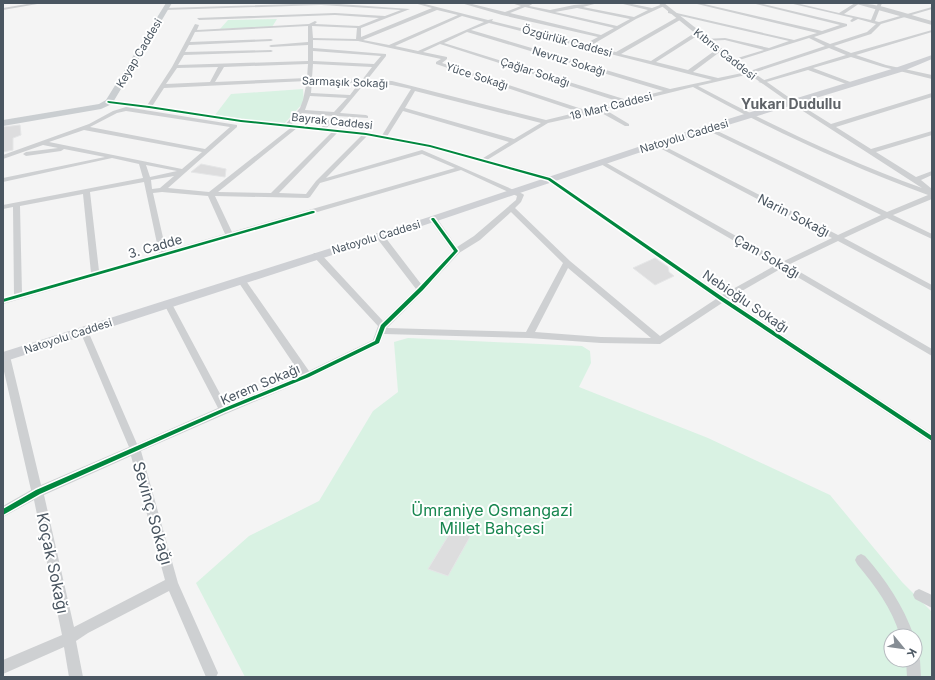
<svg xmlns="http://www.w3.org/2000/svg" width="935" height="680" viewBox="0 0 935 680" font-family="Inter,sans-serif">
  <rect width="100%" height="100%" fill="#f4f4f4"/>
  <g fill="#d9f2e3" fill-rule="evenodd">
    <polygon points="277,19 272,27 220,29 228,20"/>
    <polygon points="303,89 304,102 283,125 215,115 231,94"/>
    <path d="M408,338L582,346L590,351L591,363L579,387L708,438L830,495L902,582L932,612V677H245L196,583L249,536L319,501L373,411L398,392L394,342ZM891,636H915V660H891Z"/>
  </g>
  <g fill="#ddddde" stroke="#e5e6e7">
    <polygon points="20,125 21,135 13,138 13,150 3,152 3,127"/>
    <polygon points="201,164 226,169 225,177 191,172"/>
    <polygon points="655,258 668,267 669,272 674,276 655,285 633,268"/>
    <polygon points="453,528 471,535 448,576 428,569"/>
  </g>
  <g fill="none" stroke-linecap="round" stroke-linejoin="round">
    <g fill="#ced0d2" fill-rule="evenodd">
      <polygon points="33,3 43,3 3,10 3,8"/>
      <path d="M325,3L410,9L361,28V37L432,8L414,3H421L488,20L493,19L492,21L585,44L598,37L502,15L461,3H468L505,12L521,6L511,3L525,4L534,3L529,6L550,10L574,5L598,3L583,7L634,17L648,10L619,3H627L652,8L663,4L664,6L636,19L590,46L616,52L676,18H680V20L621,54L651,61L696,32H700V34L656,62L688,70L717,49H721V51L693,72L718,78L747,72L825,46L809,38L733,62H731V60L764,50L725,40L706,41H704V39L725,38L769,48L789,41L668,13V11L794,40L817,33L693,3H700L822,31L840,25L752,3H759L847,24V26L814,37L830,44L867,32L876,24L858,19L852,22L850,21L853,18L789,3H796L839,13L855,3H860L844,14L871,20L878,3H882L875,21L879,22L932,7V9L881,24L871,34L834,46L851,53L932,30V32L856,55L886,65L932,75V79L883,67L851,57L813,68L853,83V85H849L808,70L763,83L758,82L846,55L829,48L750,74L698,86C771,125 845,160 922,188L789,102L794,101L831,124L932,93V97L836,127L871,149L932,131V135L876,152L916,177L932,171V175L921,180L932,189V199L893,215L932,234V239L887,218L844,238L932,285V291L838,241L788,265L932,349V356L782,268L728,299L932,434V443L722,303L660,344L601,343L529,338L384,334L380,344L310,378L228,413L141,451L178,583L218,673L216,677H206L169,591L88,633L76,641L83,677H69L64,647L3,674V660L62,635L34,500L3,517V506L31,490L3,367V353L8,354L10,356L41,485L129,447L80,331L81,329L84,328L88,331L137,444L218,408L164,304L165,302H171L172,304L226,405L301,375L237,280L238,278H244L309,371L373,340L378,326L314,257L313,255L314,253H320L383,321L416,289L376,237V233H382L421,284L452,251L429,219L430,217H436L457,247L474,236L516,200L517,196L461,170L3,304V298L14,295L13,207L3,209V205L143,178L139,164L112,158L3,182V178L105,157L64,149L61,151L26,156L23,154L26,152L58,148L43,145L3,159V155L89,124L113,111L126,107L237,125V127L168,188L209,192L293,126H297V128L218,192L271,193L334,130H338V132L279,193L306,194L316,181L364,133H368V135L326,178L422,150L523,194L524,195L521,202L515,208L570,261L660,336L716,299L547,180V178H551L722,295L776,265L599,163V161H603L782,262L832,238L654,145V143H658L838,235L881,215L705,129V127H709L887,212L928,195C847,165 769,129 693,87L604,109L629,124V126H625L598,111L589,114L548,123L482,163L480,162V160L509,142L403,111L386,138H382L381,137L411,89L392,85L365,83L340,113L366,115L368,116V118L337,116L324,131L322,132L319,130L332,116L302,113L289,127L284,126L300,108L303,100L307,81L164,88L151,108L146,107L172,67L195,24L199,25L197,30L309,24L315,21L317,22L315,24L359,26L379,18L335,15L199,20L197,18L335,13L385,16L401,10L321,5L165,10L164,8ZM525,7L614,28L601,35L510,13ZM577,8L630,19L617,26L555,12ZM437,10L458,15L389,45L363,40ZM462,16L484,22L418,51L395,46ZM489,23L712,80L670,89L471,30ZM308,26V42L271,45L269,46L271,47L308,45V61L178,65L184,55L271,52L273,51L271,50L185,52L189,45L271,41L273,40L271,39L190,42L195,32ZM312,26L357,28L356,39L313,38ZM467,32L663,91L627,100L444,43ZM313,40L358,41L441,59L436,62V64L579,112L546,120L392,81L367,80L386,56V54L313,48ZM440,44L620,102L585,110L442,63L447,59V57L423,52ZM313,51L381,56L374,64L313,61ZM308,64L307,78L215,82L224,67ZM313,64L372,67L362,80L312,78ZM218,67L210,82L166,84L177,68ZM312,81L359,83L350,95L311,93ZM415,91L541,123L514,139L405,108ZM310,96L347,98L334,112L305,110ZM126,111L230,127L205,149L90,127L117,113ZM84,130L202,152L182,169L49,142ZM422,154L455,168L232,232L215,196L308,198L310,197L320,183ZM146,165L177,171L150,177ZM174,176L160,188L152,189L151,180ZM144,182L159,253L99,271L90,192ZM162,192L208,196L225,234L166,251L153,193ZM83,194L91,273L22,293L20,206ZM511,212L563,263L526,332L387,328L424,291L459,253L480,240ZM568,268L651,338L601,337L535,332ZM131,456L165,580L74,627L44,495Z"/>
      <path d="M861,554L865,556C886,580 903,605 914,636H900C892,608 875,586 857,564L855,560L857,556Z"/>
      <polygon points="919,589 932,595 932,608 915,599 913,595 915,591"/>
      <polygon points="915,654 918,655 920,660 921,677 907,677 906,660 915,660"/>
    </g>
    <g fill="#ced0d2" fill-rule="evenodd">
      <polygon points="658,3 664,3 744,66 794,101 794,103 790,103 723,56"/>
      <path d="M853,3C880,3 906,14 932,21V25Z"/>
      <polygon points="109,100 241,119 366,132 430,144 552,177 553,179 549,181 429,148 366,136 241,123 107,103 106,102"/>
    </g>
    <polygon fill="#ced0d4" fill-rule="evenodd" points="932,55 932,59 901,72 659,146 437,221 3,362 3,352 429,217 653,142 895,68"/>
    <polygon fill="#caced1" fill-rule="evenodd" points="166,3 172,3 112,104 101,109 3,126 3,120 99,104 106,100"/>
    <g stroke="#fff" stroke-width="3">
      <g id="cycleway">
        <polygon points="108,101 149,106 241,120 366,133 430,145 550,178 724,298 932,436 932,441 720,300 548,180 430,147 366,135 241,122 149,108 109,103 107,102"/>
        <polygon points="312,211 314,211 315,212 314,213 3,302 3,299"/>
        <polygon points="432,218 434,218 458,251 423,290 385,327 379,343 309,377 226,411 40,494 3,515 3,509 36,490 222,409 305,375 375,341 381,325 419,288 454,251 431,219"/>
      </g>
    </g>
    <use href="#cycleway" fill="#00873e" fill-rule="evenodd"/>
  </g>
  <g text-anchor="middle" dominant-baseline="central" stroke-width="4" stroke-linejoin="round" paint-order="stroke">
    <g font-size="11" fill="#4a5661" stroke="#fff">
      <text transform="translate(567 41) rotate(15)">Özgürlük Caddesi</text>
      <text transform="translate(139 53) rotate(-59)">Keyap Caddesi</text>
      <text transform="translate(725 54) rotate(38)">Kıbrıs Caddesi</text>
      <text transform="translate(569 61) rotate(17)">Nevruz Sokağı</text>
      <text transform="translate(535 72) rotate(18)">Çağlar Sokağı</text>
      <text transform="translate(477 76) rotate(18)">Yüce Sokağı</text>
      <text transform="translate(345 82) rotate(2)">Sarmaşık Sokağı</text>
      <text transform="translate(611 106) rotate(-14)">18 Mart Caddesi</text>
      <text transform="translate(332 121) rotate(6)">Bayrak Caddesi</text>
      <text transform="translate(684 136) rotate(-17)">Natoyolu Caddesi</text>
      <text transform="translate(376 237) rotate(-17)">Natoyolu Caddesi</text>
      <text transform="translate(68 336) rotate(-18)">Natoyolu Caddesi</text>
    </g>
    <g font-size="13" fill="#4a5661" stroke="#fff">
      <text transform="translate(794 215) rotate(27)">Narin Sokağı</text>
      <text transform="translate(155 246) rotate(-16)">3. Cadde</text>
      <text transform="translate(767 256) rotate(30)">Çam Sokağı</text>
      <text transform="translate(746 301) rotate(34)">Nebioğlu Sokağı</text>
      <text transform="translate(260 384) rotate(-23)">Kerem Sokağı</text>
    </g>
    <g font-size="14" font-weight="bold" fill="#5f6368" stroke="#fff">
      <text x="791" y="103">Yukarı Dudullu</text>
    </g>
    <g font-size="16" fill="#17864f" stroke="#fff">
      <text x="492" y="510">Ümraniye Osmangazi<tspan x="492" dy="18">Millet Bahçesi</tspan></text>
    </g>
    <g font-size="16" fill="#4a5661" stroke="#fff">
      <text transform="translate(153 513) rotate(74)">Sevinç Sokağı</text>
      <text transform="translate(53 563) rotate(78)">Koçak Sokağı</text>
    </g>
  </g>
  <rect width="935" height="680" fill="none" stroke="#4a5661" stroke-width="8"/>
  <g transform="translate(903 648) rotate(119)"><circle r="19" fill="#ffffff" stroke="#b7bbc0"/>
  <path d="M0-3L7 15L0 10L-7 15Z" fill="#868d94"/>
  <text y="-6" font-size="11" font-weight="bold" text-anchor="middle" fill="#4a5661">K</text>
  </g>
</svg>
